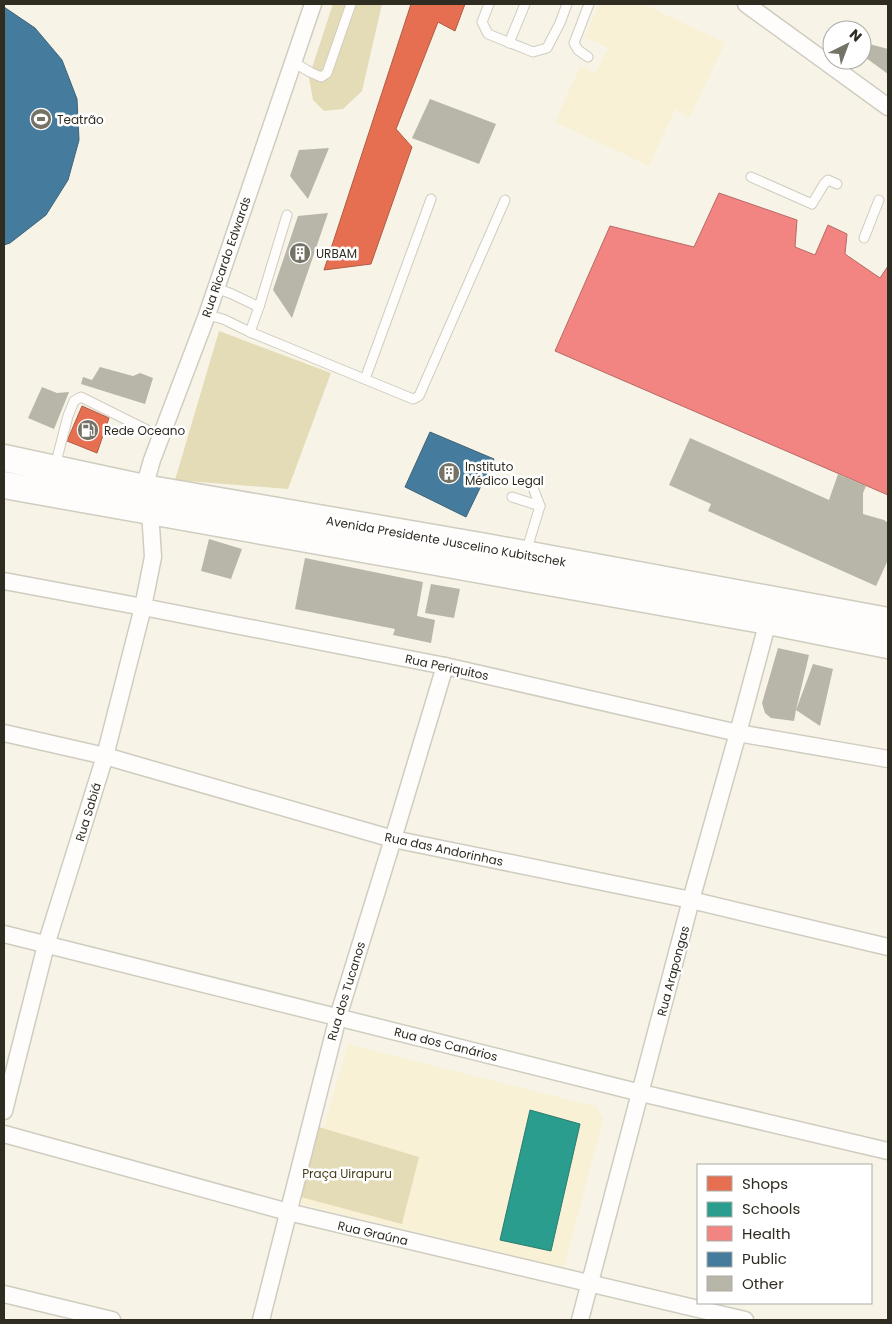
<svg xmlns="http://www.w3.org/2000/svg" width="892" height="1324" viewBox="0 0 892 1324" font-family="Poppins,sans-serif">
  <rect width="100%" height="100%" fill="#f7f4e7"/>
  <g fill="#f8f1d6">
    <polygon points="600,4 644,4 725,43 689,118 675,109 649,166 555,122 580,66 596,73 608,48 584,37"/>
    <polygon points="348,1044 597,1107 603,1119 564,1268 301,1204"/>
  </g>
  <g fill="#e4dbb7">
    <polygon points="333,4 382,4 362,91 343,109 324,111 313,100 309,77"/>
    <polygon points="219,331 331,373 288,489 175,480"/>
    <polygon points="319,1127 419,1157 402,1224 297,1196"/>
  </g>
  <g fill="#e76f51" stroke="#b05b43">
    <polygon points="411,4 465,4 455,31 438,22 396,129 412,147 371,264 324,270"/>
    <polygon points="82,406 109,418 97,453 67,441"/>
  </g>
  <polygon fill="#2a9d8f" stroke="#2c7b6e" points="530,1110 580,1124 551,1251 500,1240"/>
  <polygon fill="#f28482" stroke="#b86a65" points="719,193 797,220 795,247 815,255 828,225 847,234 845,254 880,278 888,266 888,495 555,351 610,226 694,247"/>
  <g fill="#457b9d" stroke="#3e6378">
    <polygon points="4,7 35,28 62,60 77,99 79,140 68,180 46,215 10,243 4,245"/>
    <polygon points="430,432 494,459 466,517 405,487"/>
  </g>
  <g fill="#b8b5a9">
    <polygon points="862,42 888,49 888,74 862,55"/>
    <polygon points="430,99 496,124 479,164 412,138"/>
    <polygon points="329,148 308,199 290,176 299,150"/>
    <polygon points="328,213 292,318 273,290 298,216"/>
    <polygon points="100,367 133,376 140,373 153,378 145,404 81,384 83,377 92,380"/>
    <polygon points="42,387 57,393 69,392 54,429 28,418"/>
    <polygon points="690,438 829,500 838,474 866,486 863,493 863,514 884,520 888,523 888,560 876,586 708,511 711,504 669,485"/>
    <polygon points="209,539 242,549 231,579 201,571"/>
    <polygon points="305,558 423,582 417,616 435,620 431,643 393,635 395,629 295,609"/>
    <polygon points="431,584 460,589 454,618 425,613"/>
    <polygon points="778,648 809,655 796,710 813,664 833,669 820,726 796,710 794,721 771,718 765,713 762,703"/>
  </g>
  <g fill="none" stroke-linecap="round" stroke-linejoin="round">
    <g stroke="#cfccc0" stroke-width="11">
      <g id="lane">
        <polyline points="489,4 482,22 488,34 533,52 547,48 560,23 567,4"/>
        <polyline points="509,43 525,4"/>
        <polyline points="588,57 578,50 574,43 589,4"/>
        <polyline points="293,62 310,72 321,77 327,73 351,4"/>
        <polyline points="751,177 812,204 824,184 828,180 837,184"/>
        <polyline points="864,238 879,200"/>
        <polyline points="216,288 232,294 259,307 287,215"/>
        <polyline points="207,315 223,319 250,332 413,399 419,396 505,200"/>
        <polyline points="250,332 259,307"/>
        <polyline points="365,379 431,199"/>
        <polyline points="55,466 68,416 74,401 81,397 161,437"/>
        <polyline points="512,497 540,506"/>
        <polyline points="526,552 540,506 532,485"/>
      </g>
    </g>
    <g stroke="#cfccc0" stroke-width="19">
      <g id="street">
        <polyline points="746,4 888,107"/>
        <polyline points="4,581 143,607 445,666 738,733 888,759"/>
        <polyline points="4,733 105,756 393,839 691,900 888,947"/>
        <polyline points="4,934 641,1093 888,1151"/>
        <polyline points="4,1111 46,945 105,756 143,607 153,557 150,511 144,488 152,460 207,315 313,4"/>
        <polyline points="4,1134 288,1212 745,1320"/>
        <polyline points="4,1294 112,1320"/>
        <polyline points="261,1320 338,1017 393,839 445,666"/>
        <polyline points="580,1320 691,900 738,733 768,621"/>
      </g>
    </g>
    <g stroke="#cfccc0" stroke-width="29">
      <g id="primary">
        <polyline points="4,458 144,488 486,547 888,621"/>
        <polyline points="4,485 768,621 888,645"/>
      </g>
    </g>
    <use href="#lane" stroke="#fefdfb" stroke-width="9"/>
    <use href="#street" stroke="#fefdfb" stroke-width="16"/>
    <use href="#primary" stroke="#fefdfb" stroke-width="26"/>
  </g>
  <defs>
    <g id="stadium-disc" transform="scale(1.125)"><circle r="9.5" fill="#757266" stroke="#fff"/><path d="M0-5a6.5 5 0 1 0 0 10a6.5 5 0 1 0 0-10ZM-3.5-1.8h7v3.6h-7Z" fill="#fff"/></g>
    <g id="building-disc" transform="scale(1.125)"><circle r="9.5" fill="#757266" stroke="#fff"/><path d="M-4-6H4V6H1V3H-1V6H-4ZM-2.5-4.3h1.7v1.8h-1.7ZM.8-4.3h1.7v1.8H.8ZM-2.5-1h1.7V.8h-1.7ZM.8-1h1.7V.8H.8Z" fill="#fff"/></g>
    <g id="fuel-disc" transform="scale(1.125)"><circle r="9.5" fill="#757266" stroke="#fff"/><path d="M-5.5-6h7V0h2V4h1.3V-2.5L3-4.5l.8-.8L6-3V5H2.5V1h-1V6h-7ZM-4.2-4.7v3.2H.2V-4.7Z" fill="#fff"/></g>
  </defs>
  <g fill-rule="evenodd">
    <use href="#stadium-disc" x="41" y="119"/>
    <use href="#building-disc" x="300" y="253"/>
    <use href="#fuel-disc" x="88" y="430"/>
    <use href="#building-disc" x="449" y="473"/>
  </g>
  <g text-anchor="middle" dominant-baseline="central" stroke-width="5" stroke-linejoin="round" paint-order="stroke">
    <g font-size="12" fill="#2f2c21" stroke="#fff" text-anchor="start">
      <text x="57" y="119">Teatrão</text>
      <text x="316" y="253">URBAM</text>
      <text x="104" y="430">Rede Oceano</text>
      <text x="465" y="466">Instituto<tspan x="465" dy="14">Médico Legal</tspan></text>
    </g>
    <g font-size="12" fill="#2f2c21" stroke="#fff">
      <text transform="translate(226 257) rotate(-71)">Rua Ricardo Edwards</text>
      <text transform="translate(446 541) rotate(10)">Avenida Presidente Juscelino Kubitschek</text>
      <text transform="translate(447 667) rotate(12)">Rua Periquitos</text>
      <text transform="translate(88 812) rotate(-73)">Rua Sabiá</text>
      <text transform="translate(444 849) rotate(12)">Rua das Andorinhas</text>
      <text transform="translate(673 971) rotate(-75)">Rua Arapongas</text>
      <text transform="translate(346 991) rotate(-73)">Rua dos Tucanos</text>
      <text transform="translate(446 1044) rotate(14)">Rua dos Canários</text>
      <text transform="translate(373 1233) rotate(13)">Rua Graúna</text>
    </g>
    <g font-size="12" fill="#463c18" stroke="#fff">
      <text x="347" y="1173">Praça Uirapuru</text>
    </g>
  </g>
  <rect width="892" height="1324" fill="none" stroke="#2f2c21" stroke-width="10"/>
  <rect x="697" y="1164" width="175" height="140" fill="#ffffff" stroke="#acaba6"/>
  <rect x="707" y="1176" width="25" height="15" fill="#e76f51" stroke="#acaba6"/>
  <text x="742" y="1189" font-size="15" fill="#2f2c21">Shops</text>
  <rect x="707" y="1202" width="25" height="15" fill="#2a9d8f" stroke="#acaba6"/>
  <text x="742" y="1214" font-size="15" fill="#2f2c21">Schools</text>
  <rect x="707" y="1226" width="25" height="15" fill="#f28482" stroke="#acaba6"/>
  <text x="742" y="1239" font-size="15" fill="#2f2c21">Health</text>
  <rect x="707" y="1252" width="25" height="15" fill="#457b9d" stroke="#acaba6"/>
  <text x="742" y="1264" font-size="15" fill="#2f2c21">Public</text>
  <rect x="707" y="1276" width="25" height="15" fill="#b8b5a9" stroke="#acaba6"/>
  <text x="742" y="1289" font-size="15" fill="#2f2c21">Other</text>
  <g transform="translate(847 45) rotate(42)"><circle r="24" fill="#ffffff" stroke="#acaba6"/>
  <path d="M0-4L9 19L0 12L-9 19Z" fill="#757266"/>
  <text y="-8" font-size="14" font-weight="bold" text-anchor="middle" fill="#2f2c21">N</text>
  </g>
</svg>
